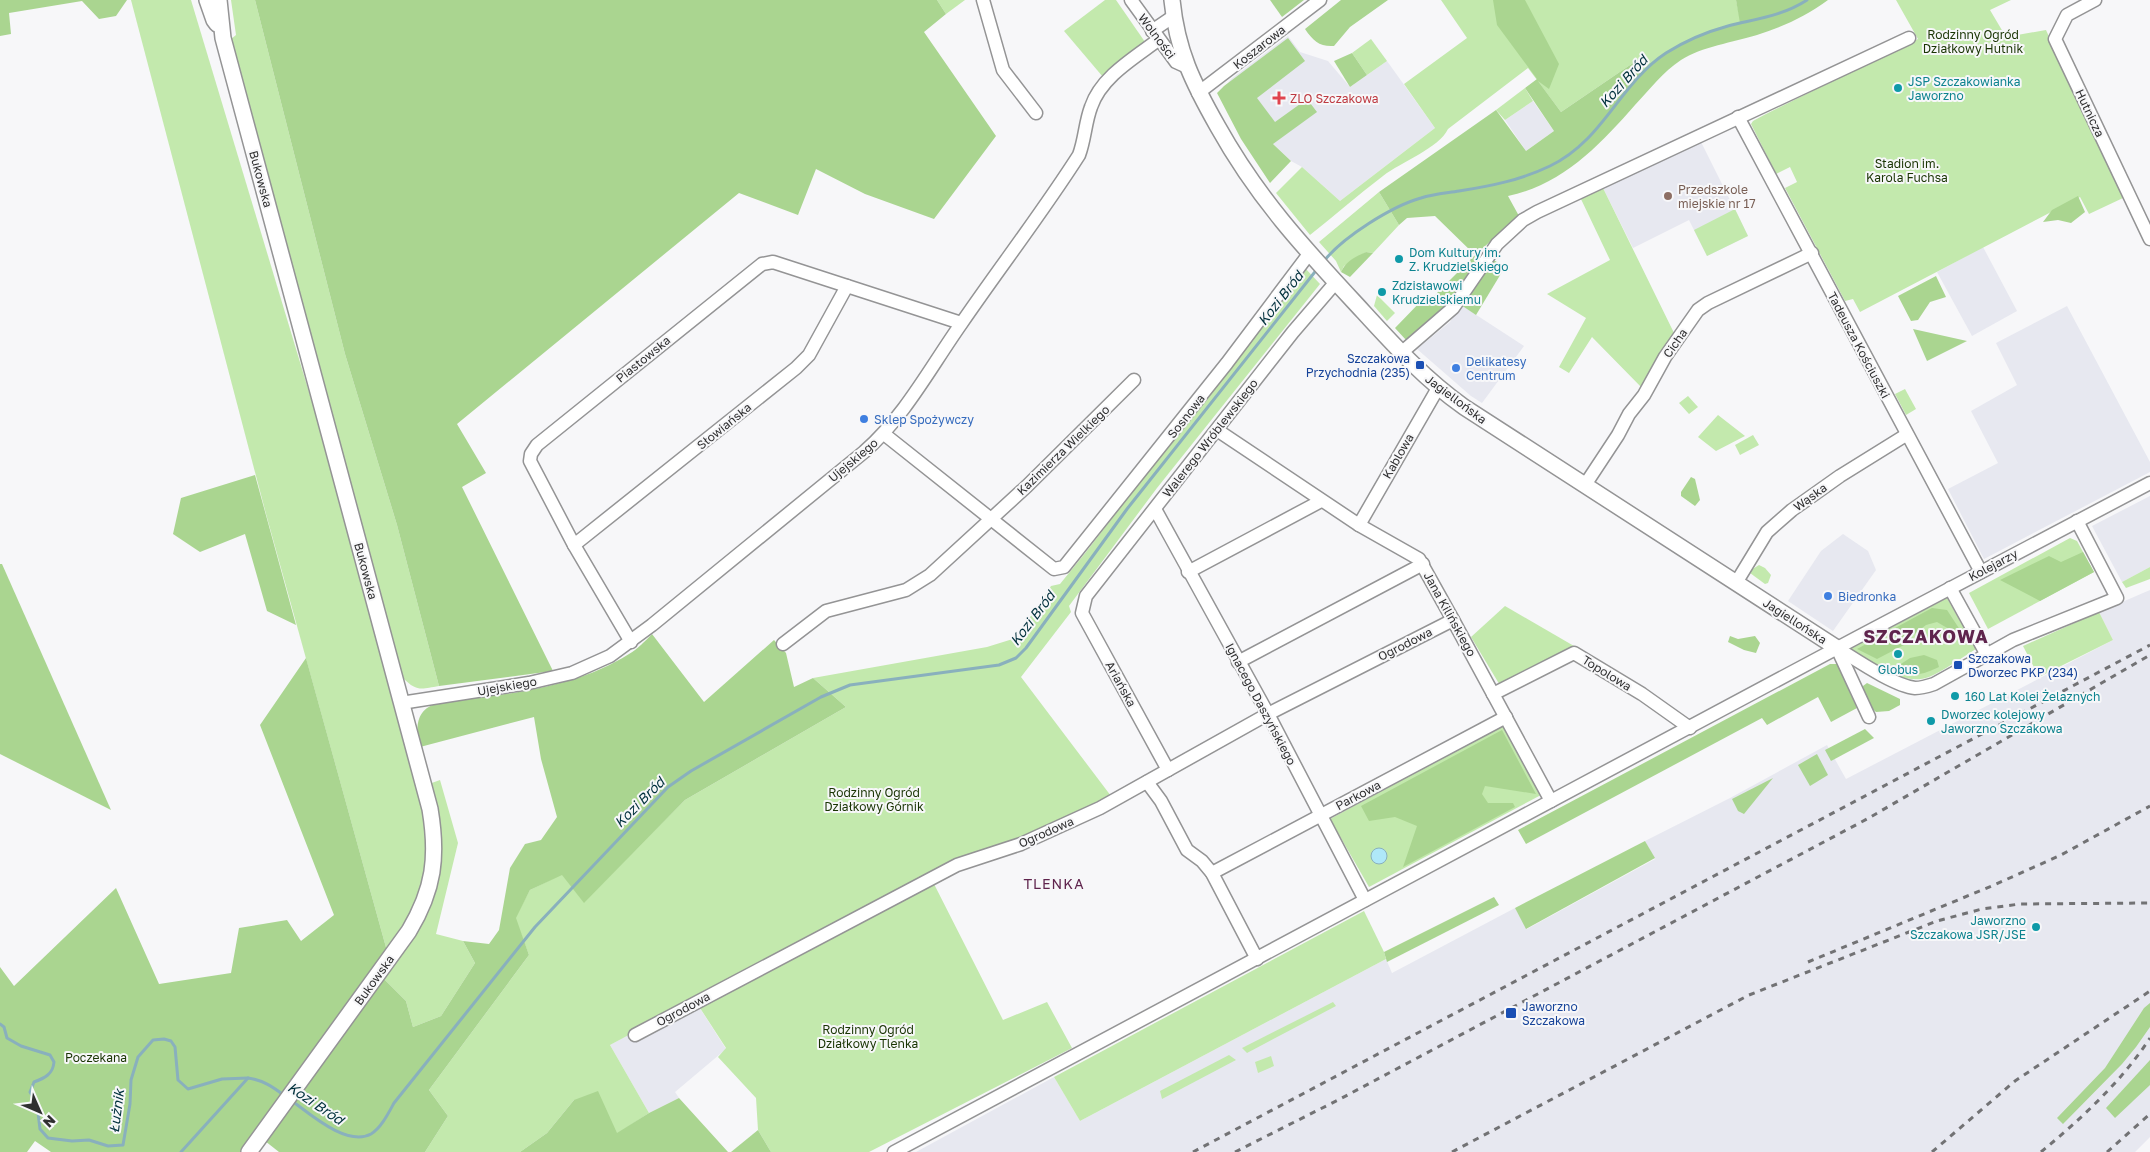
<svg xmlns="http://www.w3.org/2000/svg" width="2150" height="1152" viewBox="0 0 2150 1152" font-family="'Golos Text',sans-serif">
  <rect width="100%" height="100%" fill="#f7f7f9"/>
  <g fill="#e7e8f0">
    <polygon points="1288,36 1300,52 1328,61 1350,87 1387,61 1435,128 1340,201 1302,167 1291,161 1220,93 1231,79"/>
    <polygon points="1533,101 1554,131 1526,151 1505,120"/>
    <polygon points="1699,138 1748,236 1707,256 1689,220 1633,248 1602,186"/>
    <polygon points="1983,247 2017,311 1972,336 1937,272"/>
    <polygon points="1461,305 1524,346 1482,403 1471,396 1417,349 1450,322"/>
    <polygon points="2067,306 2150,462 2150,472 1984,559 1948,489 1998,463 1971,411 2017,385 1996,343"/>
    <polygon points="2150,496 2150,567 2122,582 2092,526"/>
    <polygon points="1843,534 1868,551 1876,570 1833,631 1788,601 1821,551"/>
    <polygon points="2150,590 2150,1137 2135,1152 916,1152 1054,1077 1080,1121 1386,959 1392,973 1515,908 1527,929 1655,859 1645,841 1730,798 1827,745 1846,779 2113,640 2099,612"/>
    <polygon points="694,999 726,1049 675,1092 679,1098 649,1113 610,1045"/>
  </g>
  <g fill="#c3e9ad">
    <polygon points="131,0 191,0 349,525 425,814 428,865 416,907 387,951 266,514"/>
    <path d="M231,0H255L345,354L397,525L439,686C421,689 417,692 403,678L231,39L236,35Z"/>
    <polygon points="937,0 965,0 946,14"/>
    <polygon points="1105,0 1116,0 1145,42 1103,77 1064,31"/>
    <path d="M1441,0H1736L1741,23C1704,31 1666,46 1641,75L1633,63L1561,112L1528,68L1448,129C1439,148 1401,162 1383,176C1358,195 1334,216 1310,235L1276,193L1302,167L1340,201L1435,128L1404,84L1467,38Z"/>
    <polygon points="1896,0 2011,0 1990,10 2006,37 2046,30 2123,198 2089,214 2080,197 1860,312 1853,299 1845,301 1785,188 1797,182 1790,167 1776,174 1751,124 1753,121 1764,115 1918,39"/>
    <polygon points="1371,39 1387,61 1367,75 1352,53"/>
    <polygon points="1525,88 1533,101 1505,120 1496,110"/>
    <polygon points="1602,186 1675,335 1643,389 1592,337 1569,373 1559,367 1586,318 1547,294 1610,260 1580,197"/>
    <polygon points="1379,192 1399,225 1373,253 1366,252 1344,266 1341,272 1336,261 1319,242"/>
    <polygon points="1735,209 1748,236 1707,256 1694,230"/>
    <polygon points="1305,268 1320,284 1157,488 1069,606 1071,612 1021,677 1111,796 1010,844 956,860 610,1045 649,1113 617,1134 574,1100 547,1133 520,1152 425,1152 448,1116 429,1090 529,955 515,918 530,890 562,874 584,902 685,800 846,707 813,678 987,647 1016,638 1051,586 1060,584 1086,552"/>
    <polygon points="1377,295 1395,313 1387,321 1374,306"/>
    <polygon points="1905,389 1916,409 1906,415 1895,394"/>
    <polygon points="1688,396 1698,407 1689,414 1679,403"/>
    <polygon points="1718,415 1745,436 1716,451 1698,437"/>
    <polygon points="1753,435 1759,445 1740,455 1735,445"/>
    <polygon points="2070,538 2077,541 2094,572 1988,629 1969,593"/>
    <polygon points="1759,565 1765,568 1771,575 1768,583 1765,584 1750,573 1751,570"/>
    <polygon points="2150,567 2150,579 2126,588 2122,582"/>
    <path d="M1947,598L1976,649C1961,658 1945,670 1929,677C1902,687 1872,662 1850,649Z"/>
    <polygon points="1505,606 1574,646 1501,687 1471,637"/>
    <polygon points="2099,612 2113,640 2039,677 2023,646"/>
    <polygon points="1503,725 1541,795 1369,887 1330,819"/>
    <path d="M440,780L458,843L436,934L463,941L475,963L441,1016L413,1027L406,1001L384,979C411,941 442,901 441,852C441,829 434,806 429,784Z"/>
    <polygon points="934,884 1003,1020 1047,1002 1072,1048 869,1152 771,1152 758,1130 756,1098 718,1057 726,1048 700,1008"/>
    <polygon points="1364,911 1384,952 1386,959 1080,1121 1054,1077"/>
    <polygon points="1333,1002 1336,1006 1247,1053 1242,1048"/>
    <polygon points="1229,1055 1236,1060 1162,1099 1160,1091"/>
    <polygon points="1271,1056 1274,1066 1258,1073 1255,1062"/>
  </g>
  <g fill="#aad590">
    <polygon points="0,0 127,0 116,16 99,19 82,1 9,13 11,34 0,36"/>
    <polygon points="255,0 937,0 946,14 924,32 996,136 934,219 865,194 816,169 798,215 739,193 457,424 486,473 462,487 553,671 439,686 397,525 345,354"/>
    <polygon points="1270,0 1304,0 1282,17"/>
    <path d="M1341,0H1388L1350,27L1334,46C1320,47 1313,41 1305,29Z"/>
    <path d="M1493,0H1525L1559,64L1549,89L1538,81L1561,112L1633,63L1641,75C1666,46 1704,31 1740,23L1736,0H1828C1806,16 1783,27 1757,35C1734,42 1701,47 1681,60C1663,72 1650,89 1635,105C1600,145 1562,185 1508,196L1519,216L1475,255L1478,263C1456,293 1438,319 1406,340L1395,328L1424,298L1428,302L1475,255L1435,216L1407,218L1399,225L1379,192L1496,110L1526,151L1554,131L1525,88L1537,79L1497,25Z"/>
    <polygon points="1288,38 1305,61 1257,98 1275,122 1307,99 1317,112 1273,144 1291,161 1270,183 1241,139 1217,93 1224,86"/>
    <polygon points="1352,53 1367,75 1350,87 1334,61"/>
    <polygon points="2078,196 2085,212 2071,223 2058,220 2043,222 2052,210"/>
    <path d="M1366,252L1373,253L1350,277L1341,272C1346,261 1355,257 1366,252Z"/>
    <polygon points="1492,259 1505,267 1476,315 1461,305"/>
    <polygon points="1936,276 1946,297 1930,302 1918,320 1911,321 1898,296"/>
    <polygon points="1913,329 1967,341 1927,361"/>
    <polygon points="255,475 296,625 267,611 245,534 200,552 173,534 181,498"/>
    <polygon points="1691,477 1695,479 1700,500 1695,506 1681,496 1681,492"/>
    <polygon points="2083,552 2094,572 2040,601 2000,580 2049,556 2061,562"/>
    <polygon points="0,564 2,564 111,810 0,754"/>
    <polygon points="1932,608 1947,610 1966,639 1937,622 1926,625 1908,639 1884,634"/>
    <path d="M652,634L704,702L774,640L786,653L794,687L813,678L846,707L685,800L584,903L562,875L530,890L516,918L529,955L429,1090L448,1116L425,1152H279L265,1141L384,979L406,1001L413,1027L441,1016L475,963L463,941L489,944L499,930L510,868L525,844L541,840L557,817L541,759L534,717L420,747C415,727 416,709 438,703C503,694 572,690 629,654C638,649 645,641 652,634Z"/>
    <polygon points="1730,636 1738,639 1755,636 1760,643 1756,653 1744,650 1728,642"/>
    <polygon points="1879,637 1904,645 1877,659 1857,649"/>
    <path d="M1924,655L1937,660L1939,667C1922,675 1913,678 1898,666L1910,658Z"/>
    <polygon points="306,658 387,951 241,1152 51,1152 35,1141 27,1152 0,1152 0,967 14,986 116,888 159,984 231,973 239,928 287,920 301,941 334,915 260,725"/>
    <polygon points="1830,664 1837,664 1857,708 1831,722 1818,697 1767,725 1762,718 1526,844 1518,830"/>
    <path d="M1867,683L1900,699V705L1889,711L1876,712C1869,707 1863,694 1863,686Z"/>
    <polygon points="1865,729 1874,738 1831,761 1825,750"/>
    <polygon points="1502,730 1536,794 1485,786 1482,794 1488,803 1513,803 1515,807 1403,867 1417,826 1395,817 1369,821 1361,806"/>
    <polygon points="1817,754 1828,775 1810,786 1798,765"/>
    <polygon points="1773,778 1744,814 1738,811 1732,799"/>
    <polygon points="1645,841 1655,858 1526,929 1515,908"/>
    <polygon points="1494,897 1499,905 1387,962 1384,952"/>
    <polygon points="2150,1003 2150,1027 2136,1047 2122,1064 2063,1124 2057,1118 2105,1068 2144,1008"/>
    <polygon points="2150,1060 2150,1085 2115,1118 2106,1108"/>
    <polygon points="598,1091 617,1133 649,1113 679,1098 728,1152 520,1152 547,1133 574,1100"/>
    <polygon points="758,1130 771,1152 731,1152"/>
  </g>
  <circle fill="#afe8f9" stroke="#89b0bd" cx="1379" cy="856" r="8"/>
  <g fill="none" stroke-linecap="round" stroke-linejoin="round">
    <g stroke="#89b0bd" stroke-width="3">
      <path d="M1324,261C1343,237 1392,206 1421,198C1433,194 1447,193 1459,191C1491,186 1521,180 1550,166C1604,140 1619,84 1666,53C1685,41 1706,32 1728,26C1755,19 1783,16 1807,0"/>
      <path d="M0,1024L4,1027L7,1038L21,1046L50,1055L54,1062C53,1074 45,1078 34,1082L30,1092L37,1104L40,1129L48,1138L72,1141L89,1140L108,1146L123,1145L130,1104L131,1080L138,1057L153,1040L164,1039L171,1041L175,1047L178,1080L188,1089L222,1079L248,1078"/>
      <path d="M292,1101C310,1114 347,1147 371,1134C381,1128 388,1114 394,1103L535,927L668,787L691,771L821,697L850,685L999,665L1016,658L1026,648L1127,509L1318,268"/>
      <path d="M181,1152L248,1078C263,1080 273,1087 285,1096"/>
    </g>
    <g stroke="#949495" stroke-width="15">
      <g id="minor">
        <polyline points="983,0 1003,70 1036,113"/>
        <polyline points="1131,0 1176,62 1187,67"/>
        <polyline points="2095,0 2067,15 2055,39 2150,239"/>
        <polyline points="1152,31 1174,16"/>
        <polyline points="1198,93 1320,0"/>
        <polyline points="1738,117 1981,572"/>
        <polyline points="1401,353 1453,308 1497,244 1523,220 1537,212 1909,38"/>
        <polyline points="1217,430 1359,525 1419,559 1453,620 1551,801"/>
        <polyline points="884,434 1054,569 1064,567 1227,363 1309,254"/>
        <polyline points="1585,485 1618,435 1629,414 1644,395 1665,357 1698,310 1708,303 1812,253"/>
        <polyline points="1155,509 1268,714 1365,900"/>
        <polyline points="1359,525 1438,388"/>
        <polyline points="574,545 796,368 809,355 847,286"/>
        <polyline points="1188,572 1321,501"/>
        <polyline points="1736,583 1767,532 1792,510 1840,476 1906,435"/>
        <polyline points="1950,588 1987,655"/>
        <polyline points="631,642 574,545 530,461 531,454 537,445 762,264 773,262 961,323"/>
        <polyline points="783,644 826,611 906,590 930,575 1027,486 1134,380"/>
        <path d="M1837,648C1855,659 1894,686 1915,688C1921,688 1928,686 1934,684L2013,640L2117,598L2077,521"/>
        <polyline points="1837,648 1869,717"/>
        <polyline points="1238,662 1423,564"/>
        <polyline points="1493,694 1574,653 1642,694 1690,728"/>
        <path d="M401,703L529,683L572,673L610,656L652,625L864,452C905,416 930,368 961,324C1000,267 1042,213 1079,155C1085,139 1085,123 1091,107C1101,77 1134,58 1158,40"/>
        <polyline points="1168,770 1082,613 1086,596 1293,332 1336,282"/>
        <polyline points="1147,782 1161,801 1187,850 1202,861 1212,873 1257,959"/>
        <polyline points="1212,873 1506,717"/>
        <polyline points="635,1035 957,865 1021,844 1100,808 1268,714 1453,620"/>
        <polyline points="894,1152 1856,638 2150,483"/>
      </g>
    </g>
    <g stroke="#949495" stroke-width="18">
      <g id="tertiary">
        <polyline points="207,0 214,20 217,24"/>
        <path d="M219,0L223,38L430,809C438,857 434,889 409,931L249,1152"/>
        <path d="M1172,0C1177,51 1193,83 1218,127C1257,197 1303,247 1357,305C1391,342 1423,378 1464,407L1837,648"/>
      </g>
    </g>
    <use href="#minor" stroke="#fff" stroke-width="12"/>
    <use href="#tertiary" stroke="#fff" stroke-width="15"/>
    <g stroke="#727274" stroke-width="3" stroke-dasharray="6 6" stroke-linecap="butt">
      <polyline points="1808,962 1994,885 2061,855 2150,806"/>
      <polyline points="1193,1152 2150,645"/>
      <polyline points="1235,1152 1340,1099 1867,819 2150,655"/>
      <polyline points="1452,1152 1749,995 1937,921 1982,909 2020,904 2150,903"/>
      <polyline points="1932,1152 2015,1081 2150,991"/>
      <path d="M2041,1152C2081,1119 2122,1081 2150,1038"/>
      <polyline points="2107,1152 2150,1114"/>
    </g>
  </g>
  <g fill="#0f9aa8" stroke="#f7f7f9" stroke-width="2">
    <circle cx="1898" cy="88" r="5"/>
    <circle cx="1399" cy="259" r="5"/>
    <circle cx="1382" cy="292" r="5"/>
    <circle cx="1898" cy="654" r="5"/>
    <circle cx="1955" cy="696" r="5"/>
    <circle cx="1931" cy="721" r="5"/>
    <circle cx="2036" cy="927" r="5"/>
  </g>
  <path fill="#e0444e" stroke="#f7f7f9" stroke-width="2" d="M1276.5 90.5h5v5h5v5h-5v5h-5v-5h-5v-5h5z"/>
  <circle fill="#8d6e63" stroke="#f7f7f9" stroke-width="2" cx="1668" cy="196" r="5"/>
  <g fill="#1a4fb4" stroke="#f7f7f9" stroke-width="2">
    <rect x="1415" y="360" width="10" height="10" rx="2.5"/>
    <rect x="1953" y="660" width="10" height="10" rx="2.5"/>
    <rect x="1505" y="1007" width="12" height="12" rx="2.5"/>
  </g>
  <g fill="#3f7fe0" stroke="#f7f7f9" stroke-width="2">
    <circle cx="1456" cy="368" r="5"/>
    <circle cx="864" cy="419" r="5"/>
    <circle cx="1828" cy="596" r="5"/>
  </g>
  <g text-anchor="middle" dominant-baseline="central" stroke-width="4" stroke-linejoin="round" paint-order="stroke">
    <g font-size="12" fill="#193403" stroke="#f7f7f9">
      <text x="1973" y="34">Rodzinny Ogród<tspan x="1973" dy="14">Działkowy Hutnik</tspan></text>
      <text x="1907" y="163">Stadion im.<tspan x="1907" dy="14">Karola Fuchsa</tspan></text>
      <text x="874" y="792">Rodzinny Ogród<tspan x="874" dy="14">Działkowy Górnik</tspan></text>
      <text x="868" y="1029">Rodzinny Ogród<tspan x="868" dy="14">Działkowy Tlenka</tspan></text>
      <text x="96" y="1057">Poczekana</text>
    </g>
    <g font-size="12" fill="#2f2f30" stroke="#f7f7f9">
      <text transform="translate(1157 36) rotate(53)">Wolności</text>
      <text transform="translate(1259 47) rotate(-38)">Koszarowa</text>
      <text transform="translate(2090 113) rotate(65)">Hutnicza</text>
      <text transform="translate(261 179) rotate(75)">Bukowska</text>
      <text transform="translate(1675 343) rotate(-55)">Cicha</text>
      <text transform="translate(1859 345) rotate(62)">Tadeusza Kościuszki</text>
      <text transform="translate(643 359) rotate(-39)">Piastowska</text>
      <text transform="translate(1456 399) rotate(37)">Jagiellońska</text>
      <text transform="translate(1186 416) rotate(-52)">Sosnowa</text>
      <text transform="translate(724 426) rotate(-39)">Słowiańska</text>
      <text transform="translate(1210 438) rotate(-52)">Walerego Wróblewskiego</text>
      <text transform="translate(1063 450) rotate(-44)">Kazimierza Wielkiego</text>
      <text transform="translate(1398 456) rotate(-60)">Kablowa</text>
      <text transform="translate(853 460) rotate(-40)">Ujejskiego</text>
      <text transform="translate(1810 497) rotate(-36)">Wąska</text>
      <text transform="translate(1993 565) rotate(-28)">Kolejarzy</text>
      <text transform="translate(366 571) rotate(75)">Bukowska</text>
      <text transform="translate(1450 614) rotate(61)">Jana Kilińskiego</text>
      <text transform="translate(1795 621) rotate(33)">Jagiellońska</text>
      <text transform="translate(1405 644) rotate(-27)">Ogrodowa</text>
      <text transform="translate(1607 673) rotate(32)">Topolowa</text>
      <text transform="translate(1121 684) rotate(61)">Ariańska</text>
      <text transform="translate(507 686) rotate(-10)">Ujejskiego</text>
      <text transform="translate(1261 704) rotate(62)">Ignacego Daszyńskiego</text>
      <text transform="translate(1358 795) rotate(-28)">Parkowa</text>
      <text transform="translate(1046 832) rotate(-24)">Ogrodowa</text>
      <text transform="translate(374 980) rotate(-54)">Bukowska</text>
      <text transform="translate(683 1009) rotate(-28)">Ogrodowa</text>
    </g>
    <g font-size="12" fill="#0d838f" stroke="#f7f7f9" text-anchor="start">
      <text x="1908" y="81">JSP Szczakowianka<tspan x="1908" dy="14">Jaworzno</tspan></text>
      <text x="1409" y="252">Dom Kultury im.<tspan x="1409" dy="14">Z. Krudzielskiego</tspan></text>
      <text x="1392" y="285">Zdzisławowi<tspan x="1392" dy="14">Krudzielskiemu</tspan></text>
      <text x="1898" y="669" text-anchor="middle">Globus</text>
      <text x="1965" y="696">160 Lat Kolei Żelaznych</text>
      <text x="1941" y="714">Dworzec kolejowy<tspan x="1941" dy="14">Jaworzno Szczakowa</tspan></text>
      <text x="2026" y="920" text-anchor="end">Jaworzno<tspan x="2026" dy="14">Szczakowa JSR/JSE</tspan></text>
    </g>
    <g font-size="12" fill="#be3a42" stroke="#f7f7f9" text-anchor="start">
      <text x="1290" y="98">ZLO Szczakowa</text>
    </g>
    <g font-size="12" fill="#785e54" stroke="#f7f7f9" text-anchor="start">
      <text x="1678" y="189">Przedszkole<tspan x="1678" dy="14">miejskie nr 17</tspan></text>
    </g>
    <g font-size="12" fill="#164399" stroke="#f7f7f9" text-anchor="start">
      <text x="1410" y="358" text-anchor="end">Szczakowa<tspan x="1410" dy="14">Przychodnia (235)</tspan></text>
      <text x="1968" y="658">Szczakowa<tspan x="1968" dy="14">Dworzec PKP (234)</tspan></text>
      <text x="1522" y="1006">Jaworzno<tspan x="1522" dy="14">Szczakowa</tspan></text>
    </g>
    <g font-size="12" fill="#366cbe" stroke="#f7f7f9" text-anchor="start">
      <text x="1466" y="361">Delikatesy<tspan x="1466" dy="14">Centrum</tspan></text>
      <text x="874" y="419">Sklep Spożywczy</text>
      <text x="1838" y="596">Biedronka</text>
    </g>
    <g font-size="14" font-style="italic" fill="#00303c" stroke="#f7f7f9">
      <text transform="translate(1623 81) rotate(-48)">Kozi Bród</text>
      <text transform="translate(1280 298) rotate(-52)">Kozi Bród</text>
      <text transform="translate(1032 618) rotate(-53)">Kozi Bród</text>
      <text transform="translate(639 802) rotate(-45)">Kozi Bród</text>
      <text transform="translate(316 1103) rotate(34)">Kozi Bród</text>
      <text transform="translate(116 1111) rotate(-83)">Łużnik</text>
    </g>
    <g font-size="14" letter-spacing="1" fill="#5f244d" stroke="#f7f7f9">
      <text x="1054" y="883">TLENKA</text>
    </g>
    <g font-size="18" font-weight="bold" letter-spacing="1" fill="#5f244d" stroke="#f7f7f9">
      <text x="1926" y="636">SZCZAKOWA</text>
    </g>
  </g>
  <g transform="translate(40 1112) rotate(135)" stroke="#f7f7f9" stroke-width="4" paint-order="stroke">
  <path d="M0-4L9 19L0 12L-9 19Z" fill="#2f2f30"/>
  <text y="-8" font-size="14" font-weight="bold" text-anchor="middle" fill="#2f2f30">N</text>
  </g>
</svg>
